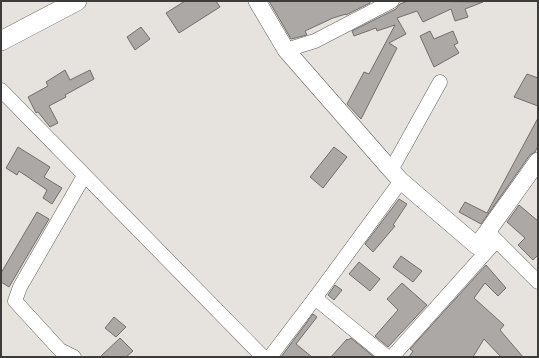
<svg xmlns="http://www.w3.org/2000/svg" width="539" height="358" viewBox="0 0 539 358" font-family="Poppins,sans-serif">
  <rect width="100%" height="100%" fill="#e6e3df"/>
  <g fill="#aca8a6" stroke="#726e6c">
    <polygon points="185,1 216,1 220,7 179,33 166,13"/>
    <polygon points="269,1 370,1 370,3 346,15 346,14 333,18 305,31 307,35 291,39"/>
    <polygon points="408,1 483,2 465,9 468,17 455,21 451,9 423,22 417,11 397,18 406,34 389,43 397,48 361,119 347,104 364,72 369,74 395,25 377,31 376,28 354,36 352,31 396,9 400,4"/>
    <polygon points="141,27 150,39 135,50 127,37"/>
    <polygon points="430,31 434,39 453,31 458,43 454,45 459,53 434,67 420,36"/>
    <polygon points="65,70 70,80 90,70 94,79 65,95 66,97 49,106 58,123 50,127 38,112 36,113 28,97 48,86 46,82"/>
    <polygon points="527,74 538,78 538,106 514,97"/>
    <polygon points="538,118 538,146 535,152 530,155 481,224 459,212 465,202 487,213"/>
    <polygon points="18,147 50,167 44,177 62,188 52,204 43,198 47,190 19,171 17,175 6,168"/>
    <polygon points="334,147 347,157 323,188 310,177"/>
    <polygon points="399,199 407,204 393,225 395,226 373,252 365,244"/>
    <polygon points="519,205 538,221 538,255 533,260 518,245 525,238 507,222"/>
    <polygon points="37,212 49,219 9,287 1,282 1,273"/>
    <polygon points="401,256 422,271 413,282 393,267"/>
    <polygon points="359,262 380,279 370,291 349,274"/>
    <polygon points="486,265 506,288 498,296 485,283 474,298 504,325 500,330 523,357 501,357 484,339 473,357 409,357 413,351 410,349"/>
    <polygon points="402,283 427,305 388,347 375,336 398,310 387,299"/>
    <polygon points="335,285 342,290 334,300 328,295"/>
    <polygon points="313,314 317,317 296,344 312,357 281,357"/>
    <polygon points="114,317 126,327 116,337 105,328"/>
    <polygon points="120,338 133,351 126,357 100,357"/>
    <polygon points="351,338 374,357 331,357 347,339 348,340"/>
  </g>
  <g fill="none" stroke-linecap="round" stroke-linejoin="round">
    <g stroke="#666360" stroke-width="15">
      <g id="minor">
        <polyline points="286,50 315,41 392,1"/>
        <polyline points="1,90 263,357"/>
        <polyline points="391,170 440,82"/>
        <polyline points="490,234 538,282"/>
        <polyline points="315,298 387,357"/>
        <polyline points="74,357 60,350 15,301 20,287 84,176"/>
        <polyline points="270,357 315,298 401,181"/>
        <polyline points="392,357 496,241"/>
      </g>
    </g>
    <g stroke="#666360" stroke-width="18">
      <polyline id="tertiary" points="257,1 286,50 391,170 401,181 477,246 538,161"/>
    </g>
    <g stroke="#666360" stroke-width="20">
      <polyline id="secondary" points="1,41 77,1"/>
    </g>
    <use href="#minor" stroke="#fff" stroke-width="14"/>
    <use href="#tertiary" stroke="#fff" stroke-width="17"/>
    <use href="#secondary" stroke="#fff" stroke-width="19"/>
  </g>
  <rect width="539" height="358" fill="none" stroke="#3d3c3a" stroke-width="4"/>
</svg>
